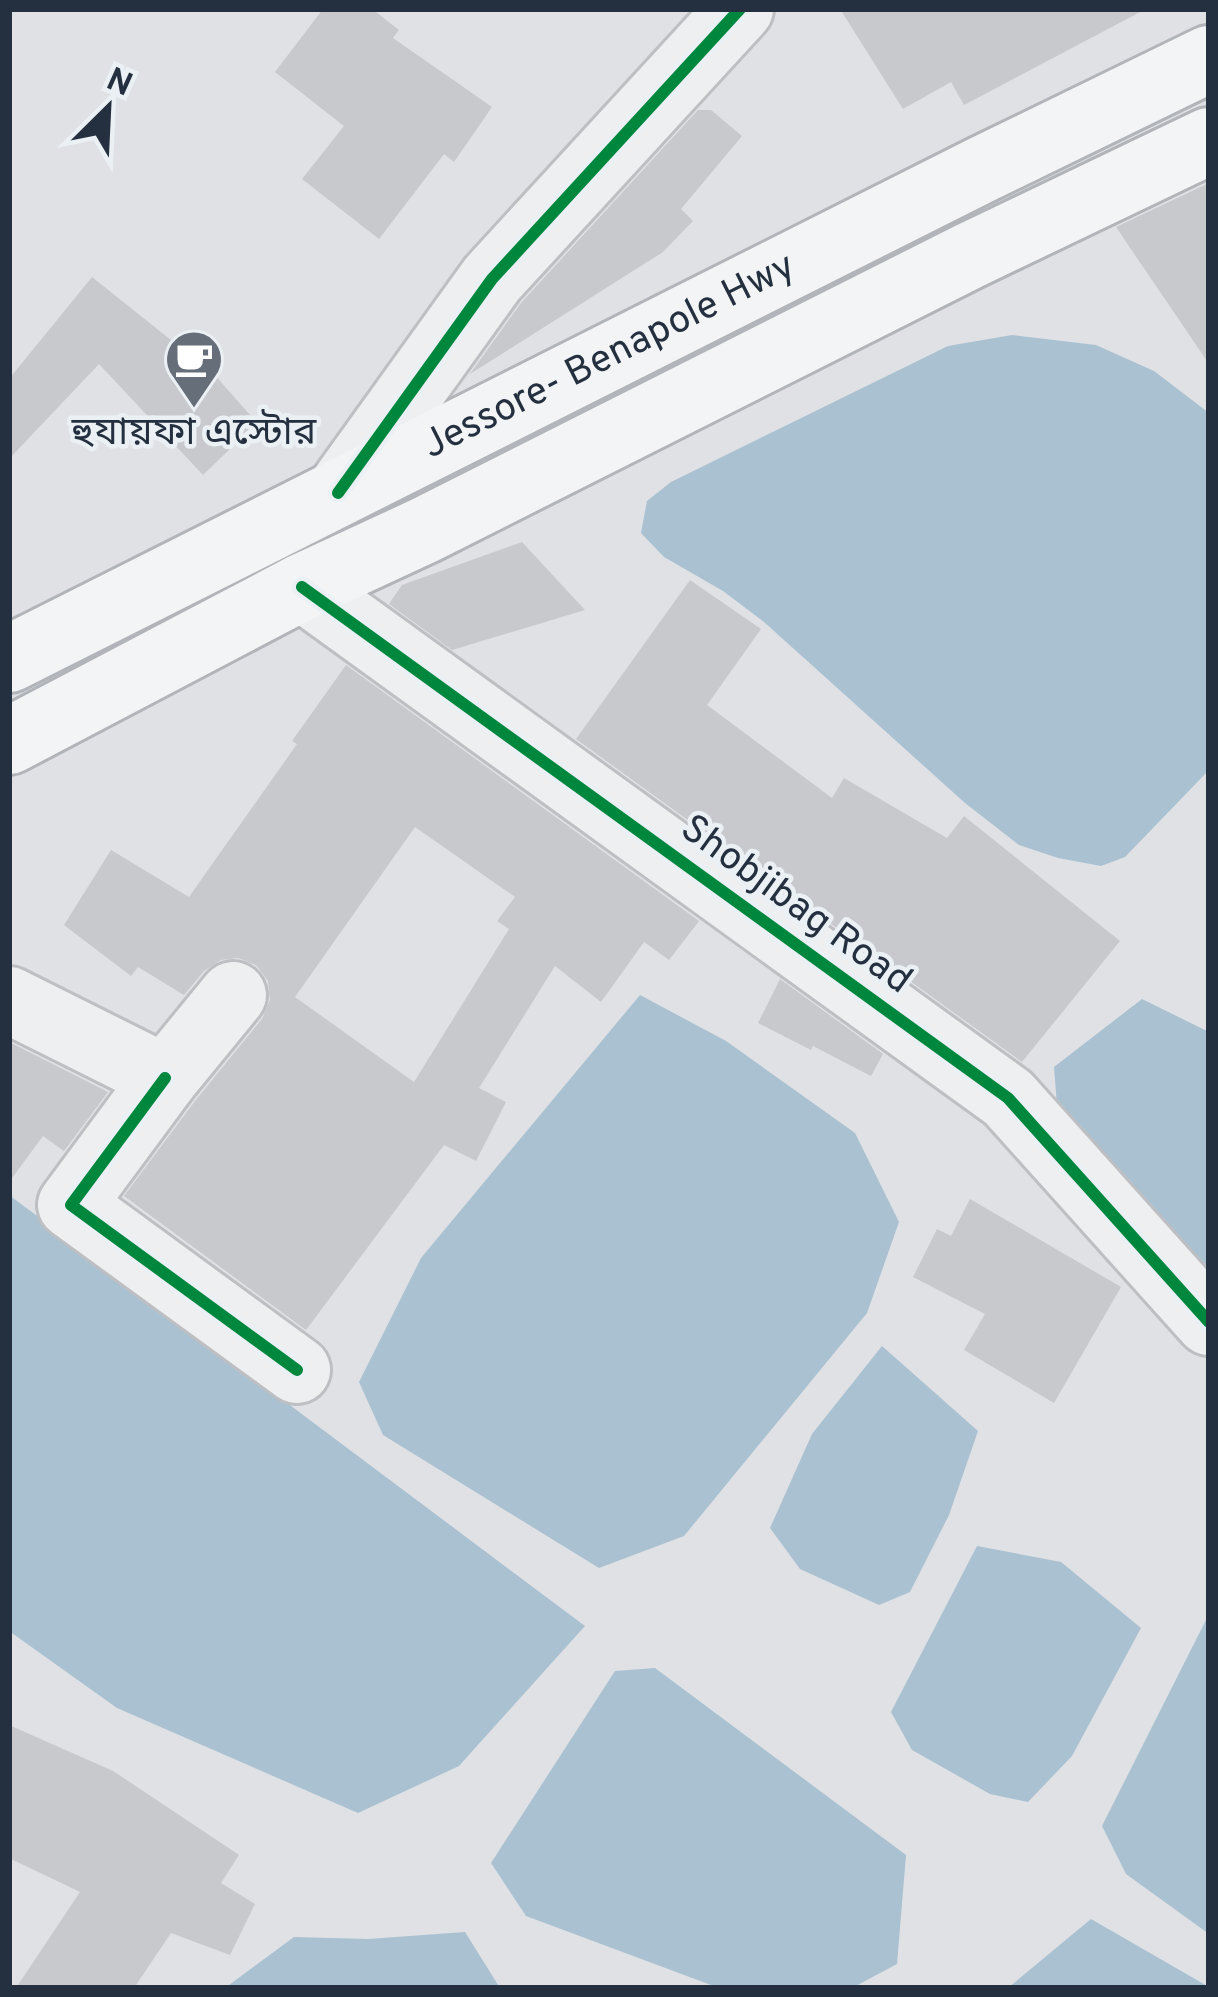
<svg xmlns="http://www.w3.org/2000/svg" width="1218" height="1997" viewBox="0 0 1218 1997" font-family="Overpass,'Noto Sans Bengali',sans-serif">
  <rect width="100%" height="100%" fill="#dfe1e4"/>
  <g fill="#aac1d2">
    <polygon points="1012,335 1096,345 1154,371 1209,413 1209,770 1125,857 1101,866 1058,858 1019,845 965,803 764,622 723,591 664,557 641,533 647,501 671,482 948,346"/>
    <polygon points="640,995 726,1041 855,1133 899,1222 867,1313 684,1536 599,1568 383,1435 359,1382 421,1258"/>
    <polygon points="1142,999 1209,1032 1209,1266 1193,1256 1134,1187 1057,1106 1054,1067"/>
    <polygon points="9,1195 585,1626 459,1766 358,1813 117,1708 9,1631"/>
    <polygon points="882,1346 978,1431 949,1515 910,1592 879,1605 800,1569 770,1528 812,1434"/>
    <polygon points="977,1546 1061,1562 1141,1628 1072,1756 1028,1802 990,1794 912,1750 891,1712"/>
    <polygon points="1209,1614 1209,1934 1126,1874 1102,1826"/>
    <polygon points="655,1668 906,1855 897,1964 852,1988 719,1988 526,1916 491,1863 615,1671"/>
    <polygon points="1091,1919 1209,1987 1209,1988 1008,1988"/>
    <polygon points="465,1932 500,1988 225,1988 294,1937 368,1939"/>
  </g>
  <g fill="#c7c9cd" fill-rule="evenodd">
    <polygon points="323,9 372,9 399,30 393,38 492,107 454,162 444,154 379,239 302,179 344,126 275,72"/>
    <polygon points="840,9 1146,9 964,105 951,82 903,109"/>
    <polygon points="698,110 711,110 742,136 681,209 693,221 663,252 470,374 521,303"/>
    <polygon points="1209,183 1209,364 1116,227"/>
    <polygon points="92,277 186,352 191,348 257,423 203,475 99,364 9,459 9,379"/>
    <polygon points="522,542 585,610 452,650 389,604 402,585"/>
    <polygon points="690,580 761,629 707,705 832,798 844,778 947,838 964,816 1120,941 1022,1062 576,739"/>
    <path d="M346,665L699,921L669,960L644,942L601,1002L555,966L479,1088L506,1102L476,1161L444,1145L306,1330L124,1196L195,1101L262,1019L270,1000L268,981L256,965L238,958L221,960L204,971L184,995L138,967L131,976L64,925L111,850L189,897L297,744L292,741ZM415,827L515,897L497,921L509,929L414,1082L295,997Z"/>
    <polygon points="780,979 883,1054 871,1076 813,1046 811,1050 758,1023"/>
    <polygon points="9,1042 108,1092 64,1151 43,1136 9,1182"/>
    <polygon points="970,1199 1121,1287 1054,1403 964,1350 985,1314 913,1277 937,1229 951,1236"/>
    <polygon points="9,1725 113,1771 239,1855 221,1883 255,1904 230,1955 171,1933 134,1988 16,1988 80,1892 9,1858"/>
  </g>
  <g fill="none" stroke-linecap="round" stroke-linejoin="round">
    <g stroke="#bdbfc2" stroke-width="72">
      <g id="minor">
        <polyline points="338,493 492,279 740,9"/>
        <polyline points="302,587 1008,1098 1209,1322"/>
        <polyline points="9,1000 165,1078 233,995"/>
        <polyline points="165,1078 71,1205 297,1370"/>
      </g>
    </g>
    <g stroke="#b1b4b9" stroke-width="72">
      <g id="trunk">
        <path id="s1" d="M9,659L983,169L1209,59"/>
        <polyline points="9,741 302,587 425,530 969,256 1209,141"/>
      </g>
    </g>
    <use href="#minor" stroke="#edeff1" stroke-width="66"/>
    <use href="#trunk" stroke="#f3f4f5" stroke-width="66"/>
    <g stroke="#ebf0f5" stroke-width="20">
      <g id="cycleway">
        <polyline points="338,493 492,279 740,9"/>
        <polyline points="302,587 1008,1098 1209,1322"/>
        <polyline points="165,1078 71,1205 297,1370"/>
      </g>
    </g>
    <use href="#cycleway" stroke="#00873e" stroke-width="12"/>
  </g>
  <defs>
    <g id="cafe-pin" transform="scale(3)"><path d="M0 17L-7.5 6A9.5 9.5 0 1 1 7.5 6Z" fill="#656e79" stroke="#ebf0f5"/><path d="M-5.5-4.5H6V0H3Q3 3.5 0 3.5H-2.5Q-5.5 3.5-5.5 0ZM3-3.2v2h1.7v-2ZM-6 4.5H4V6H-6Z" fill="#fff"/></g>
  </defs>
  <g fill-rule="evenodd">
    <use href="#cafe-pin" x="194" y="359"/>
  </g>
  <g text-anchor="middle" dominant-baseline="central" stroke-width="9" stroke-linejoin="round" paint-order="stroke">
    <g font-size="39" fill="#24303f" stroke="#ebf0f5">
      <text stroke="none"><textPath href="#s1" startOffset="672">Jessore- Benapole Hwy</textPath></text>
      <text transform="translate(795 906) rotate(36)">Shobjibag Road</text>
    </g>
    <g font-size="39" fill="#24303f" stroke="#ebf0f5">
      <text x="194" y="434">হুযায়ফা এস্টোর</text>
    </g>
  </g>
  <rect width="1218" height="1997" fill="none" stroke="#24303f" stroke-width="24"/>
  <g transform="translate(108 108) rotate(24)" stroke="#ebf0f5" stroke-width="9" paint-order="stroke">
  <path d="M0-9L21 45L0 30L-21 45Z" fill="#24303f"/>
  <text y="-18" font-size="33" font-weight="bold" text-anchor="middle" fill="#24303f">N</text>
  </g>
</svg>
